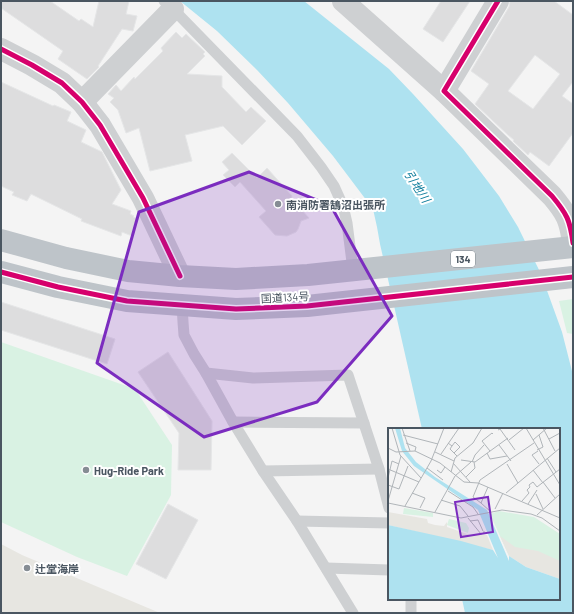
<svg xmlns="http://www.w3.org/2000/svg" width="574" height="614" viewBox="0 0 574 614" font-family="Barlow,'Noto Sans JP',sans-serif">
  <rect width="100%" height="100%" fill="#f4f4f4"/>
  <g fill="#d9f2e3">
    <polygon points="573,299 573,334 567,333 559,301"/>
    <polygon points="1,342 135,389 172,445 171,495 127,576 77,557 1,522"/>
  </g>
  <polygon fill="#e7e6e1" points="1,544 22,555 160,613 1,613"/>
  <polygon fill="#aee2f0" points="180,1 304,1 389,69 413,94 463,149 499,196 518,227 541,274 562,332 573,375 573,613 465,613 462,599 559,599 559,429 422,429 380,244 377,227 373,209 333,156 288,103 257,70 217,31"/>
  <g fill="#ddddde" stroke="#e5e6e7" fill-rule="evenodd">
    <polygon points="1,1 50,1 79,21 81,19 93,27 99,1 129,1 126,14 137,16 133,31 122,29 98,66 99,67 87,79 58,59 63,51 1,8"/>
    <polygon points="441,1 470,1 443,42 423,29"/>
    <path d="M510,1H554L573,15V84L572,83L562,96L573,104V133L549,166L530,152L528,155L513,141L514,140L508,135L475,104L489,84L471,71L509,7ZM535,55L560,74L533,109L508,91Z"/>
    <polygon points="176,32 182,38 186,34 205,52 203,54 205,56 187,74 222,76 222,87 246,112 251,107 266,121 242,145 223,126 185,135 192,161 150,171 139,128 126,133 118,110 110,102 114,98 108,94 116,85 121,91 134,77 135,79 163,51 161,48"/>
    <polygon points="1,82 53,106 54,105 71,112 67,121 86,130 81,142 102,152 121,190 112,204 131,211 130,214 134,216 133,217 138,219 132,236 122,232 121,236 81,221 82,219 31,194 27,201 12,195 14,192 1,186"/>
    <polygon points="232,153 257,178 267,168 292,196 291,198 309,218 301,221 298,229 296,232 287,236 275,235 259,217 266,211 240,182 235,187 223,175 229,170 222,162"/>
    <polygon points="1,302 115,339 107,364 1,330"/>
    <polygon points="168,352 212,421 211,470 178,470 179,433 138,372"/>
    <polygon points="168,504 198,520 166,579 136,564"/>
  </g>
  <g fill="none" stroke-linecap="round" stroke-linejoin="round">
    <g stroke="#ced0d2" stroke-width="11">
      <polyline points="164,1 173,9 297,136 321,167 334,186 343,206 347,223 353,270"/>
      <polyline points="182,305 183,322 184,335 194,354 206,373 233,422 263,471 297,521 353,613"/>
      <polyline points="206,373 253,378 348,375 379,469 389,508"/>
      <polyline points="233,422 364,423"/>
      <polyline points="263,471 379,469"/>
      <polyline points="297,521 389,523"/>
      <polyline points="326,568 389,570"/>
      <polyline points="411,613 411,599"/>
    </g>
    <g stroke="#ced0d2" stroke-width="22">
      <polyline points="343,1 444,91"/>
      <path d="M498,1L444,91L552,196C567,214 570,220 573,243"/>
      <polyline points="1,49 32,65 62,83 82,102 100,125 143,198 180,276"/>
      <polyline points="82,102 173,9"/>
    </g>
    <g stroke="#bec4c9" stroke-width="22">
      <polyline points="1,240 66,258 128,271 180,276 236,279 308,275 573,247"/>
      <polyline points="1,272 58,287 127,301 236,309 307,306 573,277"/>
    </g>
    <g stroke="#fff" stroke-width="8">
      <g id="cycleway">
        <path d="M498,1L444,91L552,196C567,214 570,220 573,243"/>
        <polyline points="1,49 32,65 62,83 82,102 100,125 143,198 180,276"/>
        <polyline points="1,272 58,287 127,301 236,309 307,306 573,277"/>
      </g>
    </g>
    <use href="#cycleway" stroke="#d6006c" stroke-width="5"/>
  </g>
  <path fill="#7b2cbf" fill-opacity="0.2" stroke="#7b2cbf" stroke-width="3" stroke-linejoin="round" d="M249,172L331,206L392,316L317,402L204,437L97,363L139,212Z"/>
  <g fill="#868d94" stroke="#fff" stroke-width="1.5">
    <circle cx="278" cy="204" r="4"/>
    <circle cx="86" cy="470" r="4"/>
    <circle cx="27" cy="568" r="4"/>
  </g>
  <g text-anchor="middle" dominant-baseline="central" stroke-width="4" stroke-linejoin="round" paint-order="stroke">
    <rect fill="#fff" stroke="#808990" stroke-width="1" x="451" y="251" width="24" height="16" rx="3"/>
    <g font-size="10" font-weight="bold" fill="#4a5661">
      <text x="463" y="259">134</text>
    </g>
    <g font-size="11" font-weight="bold" fill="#4a5661" stroke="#fff" text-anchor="start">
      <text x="286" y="204">南消防署鵠沼出張所</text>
      <text x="94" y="470">Hug-Ride Park</text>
      <text x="35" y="568">辻堂海岸</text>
    </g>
    <g font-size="11" fill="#4a5661" stroke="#fff">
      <text transform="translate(285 297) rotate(-3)">国道134号</text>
    </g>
    <g font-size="12" font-style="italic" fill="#0c7c9b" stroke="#fff">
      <text transform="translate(418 186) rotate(57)">引地川</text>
    </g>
  </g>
  <g transform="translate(388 428)">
    <rect width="172" height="172" fill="#f4f4f4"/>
    <path d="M16,80L45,85V89L15,86ZM111,83L146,89L172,106V151L121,128L102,86ZM61,91L78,95L81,100L80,105L59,97Z" fill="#d9f2e3"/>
    <path d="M0,84L39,91L40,95L47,97L56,98L59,94V99L82,107H99L105,122L0,97ZM112,108L127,119L150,123L172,133V151L138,139L121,128Z" fill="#e7e6e1"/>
    <path d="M7,0H12L17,20L28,34L47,49L99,82L121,133V128L138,139L172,151V172H0V97L73,113L105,122L110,130L90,82L26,38L14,23Z" fill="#aee2f0"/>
    <path fill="none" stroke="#b0b5b9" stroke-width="1" d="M4,0L12,27L33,50M14,0L22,23M138,0L172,57M155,0L167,23M110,2L112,1L127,22M15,7L50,16M161,11L172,5M121,12L136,0M145,12L159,0M18,15L28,19L27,23M60,15L64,18L67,14L72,19L66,25M111,17L123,33M64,18L62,21L69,28M0,20L8,24L27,23L52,35L76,54L90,55L172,90M149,22L155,19L151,7M102,23L94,13L104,5L105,6M150,23L144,27L151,36M47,24L66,33M99,25L102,31L119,28M53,26L71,0M159,30L168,44M73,32L87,34L120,10M84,34L87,27L96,17M65,35L82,54M119,36L130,55M39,40L55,52M0,41L31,54M49,42L53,45L57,39M145,42L155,55M63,44L67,30L85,15L94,0M78,49L87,40L86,34M0,50L4,33L11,36M155,54L167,70M0,57L11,61L20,38M100,59L93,75L103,84M60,63L85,79L90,86M24,65L37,70L32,80M118,65L172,20M148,66L155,81M53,72L72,78L80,88M0,73L13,28M134,73L141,65L139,62L142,59L141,57L145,54L149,59L172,41M0,75L73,90L114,82L143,86L154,90L172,103M93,75L85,69L92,52L146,15M140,76L149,62M17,78L43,33L56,0M107,81L115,65M47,84L67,48L83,34M149,87L172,66M80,90L93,106L96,105V103M82,93L90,92L95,103"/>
    <path fill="#7b2cbf" fill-opacity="0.15" stroke="#7b2cbf" stroke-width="2" d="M100,69L105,104L73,109L67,74Z"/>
    <rect width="172" height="172" fill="none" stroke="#4a5661" stroke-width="2"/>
  </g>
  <rect width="574" height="614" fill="none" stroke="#4a5661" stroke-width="4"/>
</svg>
